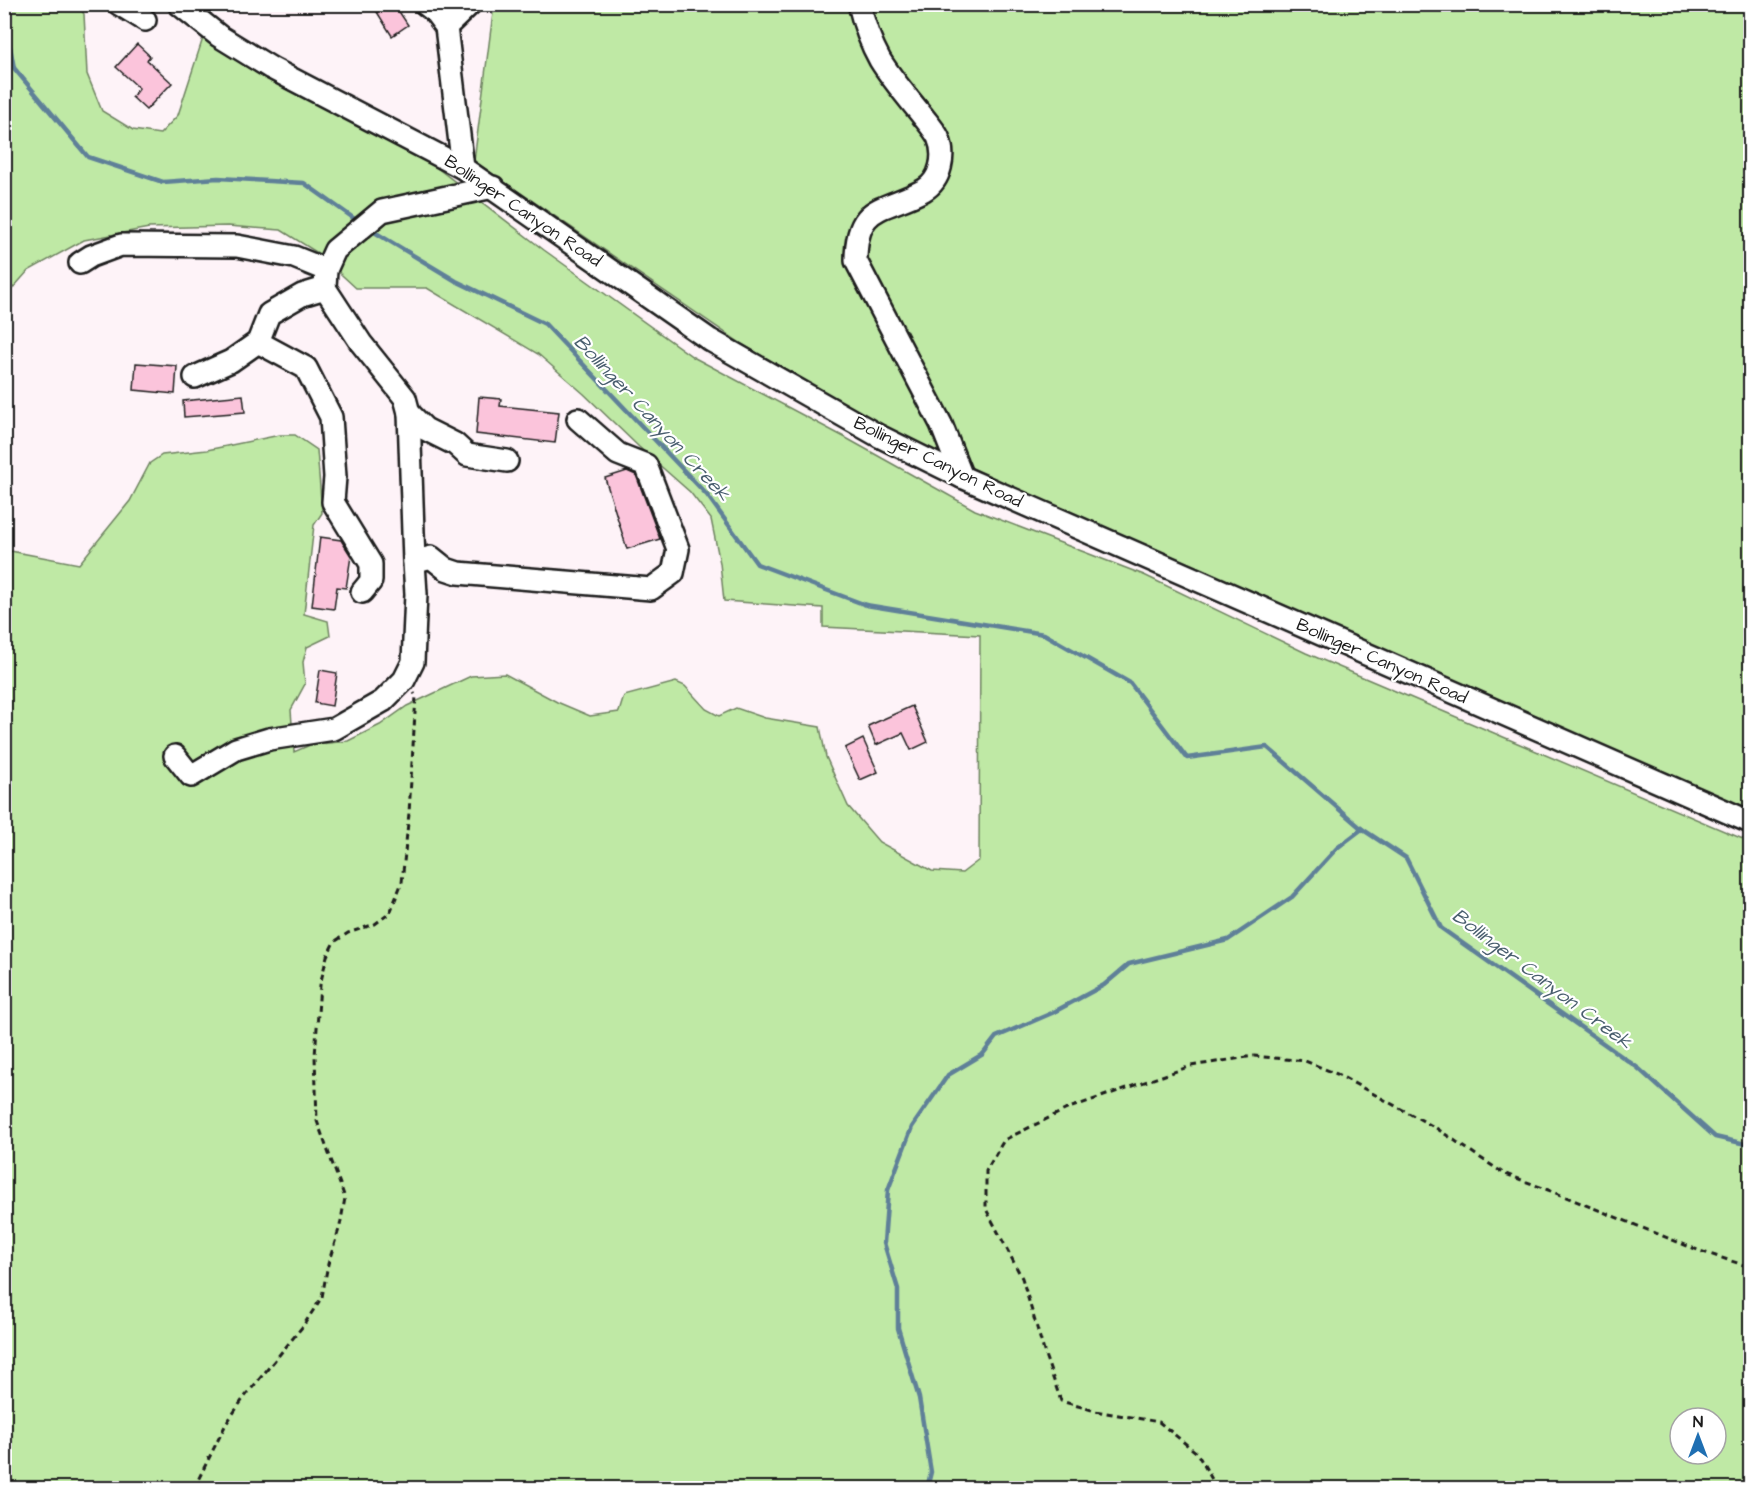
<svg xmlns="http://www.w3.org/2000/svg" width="1755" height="1493" viewBox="0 0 1755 1493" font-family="'Architects Daughter',sans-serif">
  <rect width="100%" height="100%" fill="#fef3f8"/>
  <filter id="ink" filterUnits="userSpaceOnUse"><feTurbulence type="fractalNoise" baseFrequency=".0167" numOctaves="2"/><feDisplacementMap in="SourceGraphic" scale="12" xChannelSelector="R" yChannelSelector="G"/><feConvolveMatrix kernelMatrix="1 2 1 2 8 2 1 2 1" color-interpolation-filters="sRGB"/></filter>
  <g filter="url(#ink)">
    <g fill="#bfe9a5" stroke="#6e8260" stroke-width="1.5" fill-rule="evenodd">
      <path d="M5,5H78L84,14L87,74L102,111L133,130L160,134L178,115L203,38L273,78L424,158L544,250L693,357L846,438L975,510L1144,575L1306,653L1750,842V1488H5V550L79,564L130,501L150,463L162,455L207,450L280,435H295L317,450L322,513L314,525L304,614L328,621L330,636L307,647L303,662L305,684L291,710L294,752L310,745L348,741L380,725L407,706L471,676L505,674L557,702L590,716L619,712L624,696L676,682L685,686L706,709L719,716L736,708L765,718L820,727L826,757L848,806L879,842L932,871L962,873L979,860L980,635L823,627V608L724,601L720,563L711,519L690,492L639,447L584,394L538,354L427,288H356L318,253L281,230L228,226L149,228L84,240L28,271L5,297ZM1680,1418H1716V1454H1680Z"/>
      <polygon points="494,5 1750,5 1750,811 984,474 855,412 742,344 474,161"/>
    </g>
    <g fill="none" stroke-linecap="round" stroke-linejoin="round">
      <g stroke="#5f8098" stroke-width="4.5">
        <polyline points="4,16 14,68 88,157 163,182 218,178 304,183 359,222"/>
        <polyline points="371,230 456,281 545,324 707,495 757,564 866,605 1044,634 1130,683 1187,758 1267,747 1362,829 1406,858 1441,928 1638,1068 1715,1137 1750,1145"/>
        <polyline points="927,1488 931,1472 919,1398 898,1328 898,1289 884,1243 888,1190 912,1127 948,1075 983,1054 996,1037 1052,1013 1104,985 1129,964 1228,940 1292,897 1337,848 1362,829"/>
      </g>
    </g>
    <g fill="#fbc4db" stroke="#1c1c1c" stroke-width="1.5">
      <polygon points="372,4 394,4 408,25 392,36"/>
      <polygon points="137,44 150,56 147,60 172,83 146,110 132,97 139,88 116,67"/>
      <polygon points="136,363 177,366 175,394 134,390"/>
      <polygon points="243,395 245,412 184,417 183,401"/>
      <polygon points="479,397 501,399 500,406 559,412 555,443 476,434"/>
      <polygon points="627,471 636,475 660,539 627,549 605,478"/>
      <polygon points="320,537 341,540 351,556 346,588 337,587 334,609 312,606"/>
      <polygon points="320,670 337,673 332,706 315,703"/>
      <polygon points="912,706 928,742 911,750 903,733 876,745 868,726"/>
      <polygon points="863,739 878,772 860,780 845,748"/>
    </g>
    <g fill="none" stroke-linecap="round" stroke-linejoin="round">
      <g stroke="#1c1c1c" stroke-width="26">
        <g id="minor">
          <polyline points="119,4 145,20"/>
          <polyline points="179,4 219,36 271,68 463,168 710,340 879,436 962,477 1750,822"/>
          <polyline points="425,4 434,11 446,27 463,168"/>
          <path d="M859,4C864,25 870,42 880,60C893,81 910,100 925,119C929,124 935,131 938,137C946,155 941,180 924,190C884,212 856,202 856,261L941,424L962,477"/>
          <polyline points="446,27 470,4"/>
          <polyline points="493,187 382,211 335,250 326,270 325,288 361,343 405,398 409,413 425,429 455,444 467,455 507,461"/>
          <polyline points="80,263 91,256 121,245 237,246 294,257 326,270"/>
          <polyline points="258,342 306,368 331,417 335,477 333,502 371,564 371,581 362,592"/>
          <polyline points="195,377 231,361 258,342 269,314 302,295 325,288"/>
          <polyline points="409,413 414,562"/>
          <polyline points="175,756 191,776 236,749 269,739 334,729 383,701 404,680 413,662 416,594 414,562 431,557 446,569 458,573 651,589 673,573 678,549 646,465 618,454 578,419"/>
        </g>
      </g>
      <g stroke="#1c1c1c" stroke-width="3" stroke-dasharray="6 4.5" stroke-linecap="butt">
        <polyline points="194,1488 226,1424 243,1399 303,1326 322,1297 328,1264 340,1226 345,1198 317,1121 315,1056 320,985 327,956 334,942 348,933 375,924 390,913 402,882 409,813 416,696 414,693"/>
        <polyline points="1217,1488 1197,1453 1159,1422 1095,1411 1061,1401 1046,1358 1022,1278 986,1209 986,1171 1004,1140 1069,1108 1191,1066 1254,1056 1305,1061 1337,1074 1436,1128 1503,1173 1551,1191 1700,1251 1750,1267"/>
      </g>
      <use href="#minor" stroke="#fff" stroke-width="21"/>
    </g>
  </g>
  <g text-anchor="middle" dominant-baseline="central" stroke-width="4.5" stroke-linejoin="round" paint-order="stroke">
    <g font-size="18" fill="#1c1c1c" stroke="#fff">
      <text transform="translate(523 211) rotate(34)">Bollinger Canyon Road</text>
      <text transform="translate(938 462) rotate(26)">Bollinger Canyon Road</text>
      <text transform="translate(1382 661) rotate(24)">Bollinger Canyon Road</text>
    </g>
    <g font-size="20" font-style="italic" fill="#495e6e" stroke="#fff">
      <text transform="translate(652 418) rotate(47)">Bollinger Canyon Creek</text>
      <text transform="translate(1542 979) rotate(37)">Bollinger Canyon Creek</text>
    </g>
  </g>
  <rect width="1755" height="1493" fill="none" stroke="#fff" stroke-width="24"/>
  <rect x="12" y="12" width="1731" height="1469" fill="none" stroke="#1c1c1c" stroke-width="2" filter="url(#ink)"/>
  <g transform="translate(1698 1436)"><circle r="28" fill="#ffffff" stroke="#a4a4a4" stroke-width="1.5"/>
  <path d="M0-4.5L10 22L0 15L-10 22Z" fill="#1f6fb2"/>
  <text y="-9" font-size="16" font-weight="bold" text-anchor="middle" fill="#1c1c1c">N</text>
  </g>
</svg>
